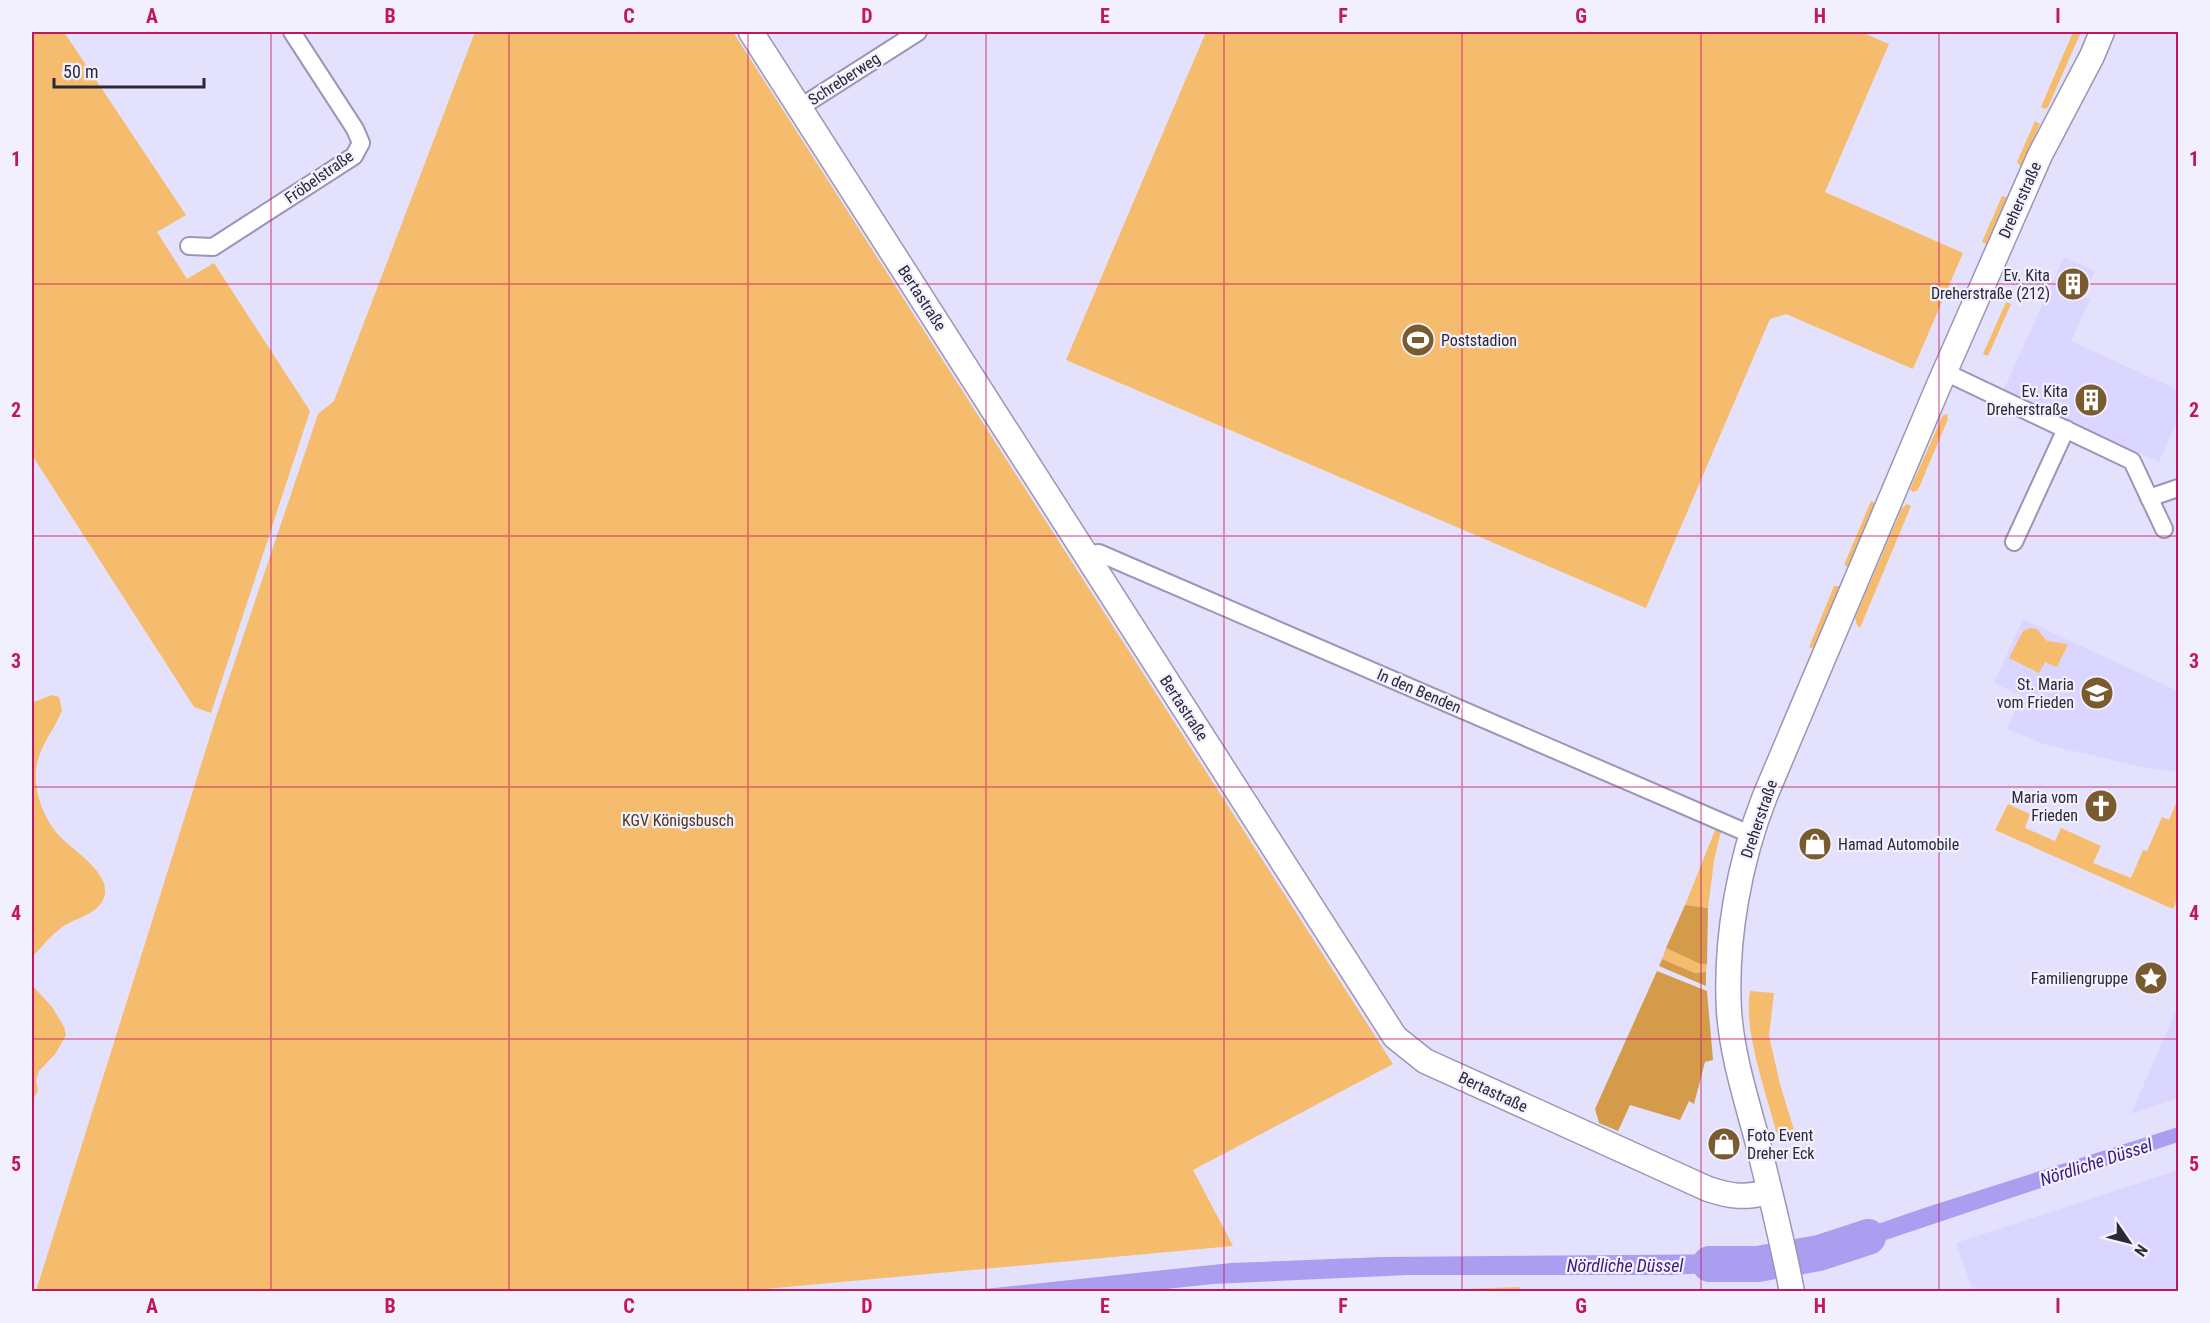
<svg xmlns="http://www.w3.org/2000/svg" width="2210" height="1323" viewBox="0 0 2210 1323" font-family="'Roboto Condensed',sans-serif">
  <rect width="100%" height="100%" fill="#e4e1fc"/>
  <g fill="#dbd6ff">
    <polygon points="2064,257 2095,271 2084,296 2090,299 2071,341 2178,390 2178,419 2159,462 2003,391"/>
    <polygon points="2023,619 2178,691 2178,772 2146,768 2044,744 2007,729 2022,696 1994,683"/>
    <polygon points="2178,1006 2178,1098 2131,1114"/>
    <polygon points="2178,1170 2178,1291 1973,1291 1956,1243"/>
  </g>
  <g fill="#f6bc6d">
    <polygon points="32,32 64,32 186,215 157,232 187,279 214,263 310,411 211,713 194,707 32,455"/>
    <polygon points="475,32 733,32 1393,1064 1193,1170 1233,1246 732,1292 36,1291 217,714 318,414 334,401"/>
    <polygon points="1206,32 1861,32 1889,44 1825,192 1963,253 1913,369 1786,314 1770,319 1646,608 1066,360"/>
    <polygon points="2073,32 2081,32 2048,107 2045,109 2041,107"/>
    <polygon points="2035,121 2040,124 2021,167 2017,162"/>
    <polygon points="2002,196 2009,198 1989,245 1982,242"/>
    <polygon points="2006,302 2011,304 1988,356 1983,354"/>
    <polygon points="1947,414 1948,419 1918,490 1913,492 1910,489 1943,415"/>
    <polygon points="1871,501 1877,504 1850,568 1844,565"/>
    <polygon points="1907,504 1911,506 1860,628 1857,625 1855,618 1902,508"/>
    <polygon points="1834,586 1842,586 1815,649 1809,647"/>
    <polygon points="2030,628 2037,629 2047,641 2068,644 2057,667 2045,662 2039,673 2009,658 2023,631"/>
    <path d="M52,695L59,697L62,710C54,732 37,747 36,773C35,795 43,815 56,832C69,849 116,874 103,900C97,914 73,919 61,928C50,936 42,947 32,957V706L34,702Z"/>
    <polygon points="2178,799 2178,897 2173,909 1995,830 2008,804 2030,814 2025,828 2055,841 2061,828 2101,846 2093,863 2131,878 2143,850 2147,851 2162,817 2169,820"/>
    <polygon points="1716,828 1721,831 1714,861 1708,908 1685,905"/>
    <polygon points="1666,948 1700,964 1707,964 1706,972 1695,973 1662,959"/>
    <polygon points="32,985 52,1007 64,1027 66,1035 56,1053 39,1071 36,1081 38,1090 32,1102"/>
    <path d="M1750,991L1774,993L1769,1036L1780,1084L1797,1140L1780,1138L1776,1131C1766,1092 1743,1030 1750,991Z"/>
    <polygon points="1520,1287 1519,1292 1412,1291"/>
  </g>
  <g fill="#d49b4b">
    <polygon points="1685,905 1708,908 1707,964 1700,964 1666,948"/>
    <polygon points="1662,959 1695,973 1706,972 1706,986 1659,966"/>
    <polygon points="1657,971 1707,991 1713,1060 1705,1062 1694,1104 1689,1101 1680,1120 1630,1105 1618,1131 1599,1123 1595,1109"/>
  </g>
  <g fill="#ab9df0">
    <polygon points="2178,1127 2178,1142 1823,1261 1820,1244 1924,1208"/>
    <polygon points="1756,1254 1759,1270 1670,1275 1408,1275 1213,1284 1138,1292 965,1291 1231,1263 1383,1257"/>
  </g>
  <g fill="none" stroke-linecap="round" stroke-linejoin="round">
    <polyline stroke="#ab9df0" stroke-width="36" points="1710,1264 1758,1264 1819,1253 1868,1237"/>
    <g stroke="#9a96b6" stroke-width="20">
      <g id="street">
        <polyline points="799,108 918,32"/>
        <polyline points="189,246 213,247 354,156 361,143 355,129 292,32"/>
        <polyline points="1945,372 2132,461 2164,529"/>
        <polyline points="2149,498 2178,488"/>
        <polyline points="2014,542 2066,429"/>
        <polyline points="1086,554 1099,553 1752,835"/>
      </g>
    </g>
    <g stroke="#9a96b6" stroke-width="27">
      <g id="secondary">
        <path d="M751,32L1395,1037L1425,1061L1708,1189C1732,1197 1744,1198 1769,1192"/>
        <path d="M1792,1292C1782,1239 1769,1187 1756,1136C1745,1095 1732,1054 1729,1011C1725,940 1739,862 1765,796L1938,387L2040,155L2092,56L2102,32"/>
      </g>
    </g>
    <use href="#street" stroke="#fff" stroke-width="16"/>
    <use href="#secondary" stroke="#fff" stroke-width="24"/>
  </g>
  <path fill="none" stroke="#c2185b" stroke-width="1.5" stroke-opacity="0.55" d="M271,32V1292M509,32V1292M748,32V1292M986,32V1292M1224,32V1292M1462,32V1292M1701,32V1292M1939,32V1292M32,284H2178M32,536H2178M32,787H2178M32,1039H2178"/>
  <defs>
    <g id="building-disc" transform="scale(1.725)"><circle r="9.5" fill="#7a5b30" stroke="#f2f0fe"/><path d="M-4-6H4V6H1V3H-1V6H-4ZM-2.5-4.3h1.7v1.8h-1.7ZM.8-4.3h1.7v1.8H.8ZM-2.5-1h1.7V.8h-1.7ZM.8-1h1.7V.8H.8Z" fill="#fff"/></g>
    <g id="stadium-disc" transform="scale(1.725)"><circle r="9.5" fill="#7a5b30" stroke="#f2f0fe"/><path d="M0-5a6.5 5 0 1 0 0 10a6.5 5 0 1 0 0-10ZM-3.5-1.8h7v3.6h-7Z" fill="#fff"/></g>
    <g id="school-disc" transform="scale(1.725)"><circle r="9.5" fill="#7a5b30" stroke="#f2f0fe"/><path d="M0-5L7-2L0 1L-7-2ZM-4 1L0 2.5L4 1V4Q0 6-4 4Z" fill="#fff"/></g>
    <g id="church-disc" transform="scale(1.725)"><circle r="9.5" fill="#7a5b30" stroke="#f2f0fe"/><path d="M-1.2-6h2.4v3.5h3.3v2.4h-3.3V6h-2.4V-.1h-3.3v-2.4h3.3Z" fill="#fff"/></g>
    <g id="shop-disc" transform="scale(1.725)"><circle r="9.5" fill="#7a5b30" stroke="#f2f0fe"/><path d="M-5-2.5h2.3a2.7 3.5 0 0 1 5.4 0H5L5.5 6h-11ZM-1.5-2.5h3a1.5 2.3 0 0 0-3 0Z" fill="#fff"/></g>
    <g id="sight-disc" transform="scale(1.725)"><circle r="9.5" fill="#7a5b30" stroke="#f2f0fe"/><path d="M0-6L1.8-2.2L6-1.7L2.9 1.2L3.7 5.4L0 3.3L-3.7 5.4L-2.9 1.2L-6-1.7L-1.8-2.2Z" fill="#fff"/></g>
  </defs>
  <g fill-rule="evenodd">
    <use href="#building-disc" x="2073" y="284"/>
    <use href="#stadium-disc" x="1418" y="340"/>
    <use href="#building-disc" x="2091" y="400"/>
    <use href="#school-disc" x="2097" y="693"/>
    <use href="#church-disc" x="2101" y="806"/>
    <use href="#shop-disc" x="1815" y="844"/>
    <use href="#sight-disc" x="2151" y="978"/>
    <use href="#shop-disc" x="1724" y="1144"/>
  </g>
  <g text-anchor="middle" dominant-baseline="central" stroke-width="4.5" stroke-linejoin="round" paint-order="stroke">
    <g font-size="16" fill="#2b2936" stroke="#f2f0fe">
      <text transform="translate(844 79) rotate(-33)">Schreberweg</text>
      <text transform="translate(319 177) rotate(-35)">Fröbelstraße</text>
      <text transform="translate(2020 200) rotate(-66)">Dreherstraße</text>
      <text transform="translate(922 298) rotate(57)">Bertastraße</text>
      <text transform="translate(1419 691) rotate(23)">In den Benden</text>
      <text transform="translate(1184 708) rotate(57)">Bertastraße</text>
      <text transform="translate(1759 819) rotate(-71)">Dreherstraße</text>
      <text transform="translate(1493 1092) rotate(25)">Bertastraße</text>
    </g>
    <g font-size="16" fill="#2b2936" stroke="#f2f0fe" text-anchor="end">
      <text x="2050" y="275">Ev. Kita<tspan x="2050" dy="18">Dreherstraße (212)</tspan></text>
      <text x="1441" y="340" text-anchor="start">Poststadion</text>
      <text x="2068" y="391">Ev. Kita<tspan x="2068" dy="18">Dreherstraße</tspan></text>
      <text x="2074" y="684">St. Maria<tspan x="2074" dy="18">vom Frieden</tspan></text>
      <text x="2078" y="797">Maria vom<tspan x="2078" dy="18">Frieden</tspan></text>
      <text x="1838" y="844" text-anchor="start">Hamad Automobile</text>
      <text x="2128" y="978">Familiengruppe</text>
      <text x="1747" y="1135" text-anchor="start">Foto Event<tspan x="1747" dy="18">Dreher Eck</tspan></text>
    </g>
    <g font-size="16" fill="#4e3614" stroke="#f2f0fe">
      <text x="678" y="820">KGV Königsbusch</text>
    </g>
    <g font-size="18" font-style="italic" fill="#3a1b7a" stroke="#f2f0fe">
      <text transform="translate(2096 1162) rotate(-18)">Nördliche Düssel</text>
      <text x="1625" y="1265">Nördliche Düssel</text>
    </g>
  </g>
  <rect width="2210" height="1323" fill="none" stroke="#f2f0fe" stroke-width="66"/>
  <g transform="translate(2129 1242) rotate(125)" stroke="#f2f0fe" stroke-width="4.5" paint-order="stroke">
  <path d="M0-4.5L10 22L0 15L-10 22Z" fill="#2b2936"/>
  <text y="-9" font-size="16" font-weight="bold" text-anchor="middle" fill="#2b2936">N</text>
  </g>
  <path d="M54 78v9h150v-9" fill="none" stroke="#2b2936" stroke-width="3"/>
  <text x="63" y="78" font-size="18" fill="#2b2936" stroke="#f2f0fe" stroke-width="4.5" paint-order="stroke">50 m</text>
  <rect x="33" y="33" width="2144" height="1257" fill="none" stroke="#c2185b" stroke-width="2"/>
  <g font-size="20" text-anchor="middle" font-weight="bold" fill="#c2185b">
    <text x="152" y="23">A</text>
    <text x="390" y="23">B</text>
    <text x="629" y="23">C</text>
    <text x="867" y="23">D</text>
    <text x="1105" y="23">E</text>
    <text x="1343" y="23">F</text>
    <text x="1581" y="23">G</text>
    <text x="1820" y="23">H</text>
    <text x="2058" y="23">I</text>
    <text x="16" y="166">1</text>
    <text x="2194" y="166">1</text>
    <text x="16" y="417">2</text>
    <text x="2194" y="417">2</text>
    <text x="16" y="668">3</text>
    <text x="2194" y="668">3</text>
    <text x="16" y="920">4</text>
    <text x="2194" y="920">4</text>
    <text x="16" y="1171">5</text>
    <text x="2194" y="1171">5</text>
    <text x="152" y="1313">A</text>
    <text x="390" y="1313">B</text>
    <text x="629" y="1313">C</text>
    <text x="867" y="1313">D</text>
    <text x="1105" y="1313">E</text>
    <text x="1343" y="1313">F</text>
    <text x="1581" y="1313">G</text>
    <text x="1820" y="1313">H</text>
    <text x="2058" y="1313">I</text>
  </g>
</svg>
